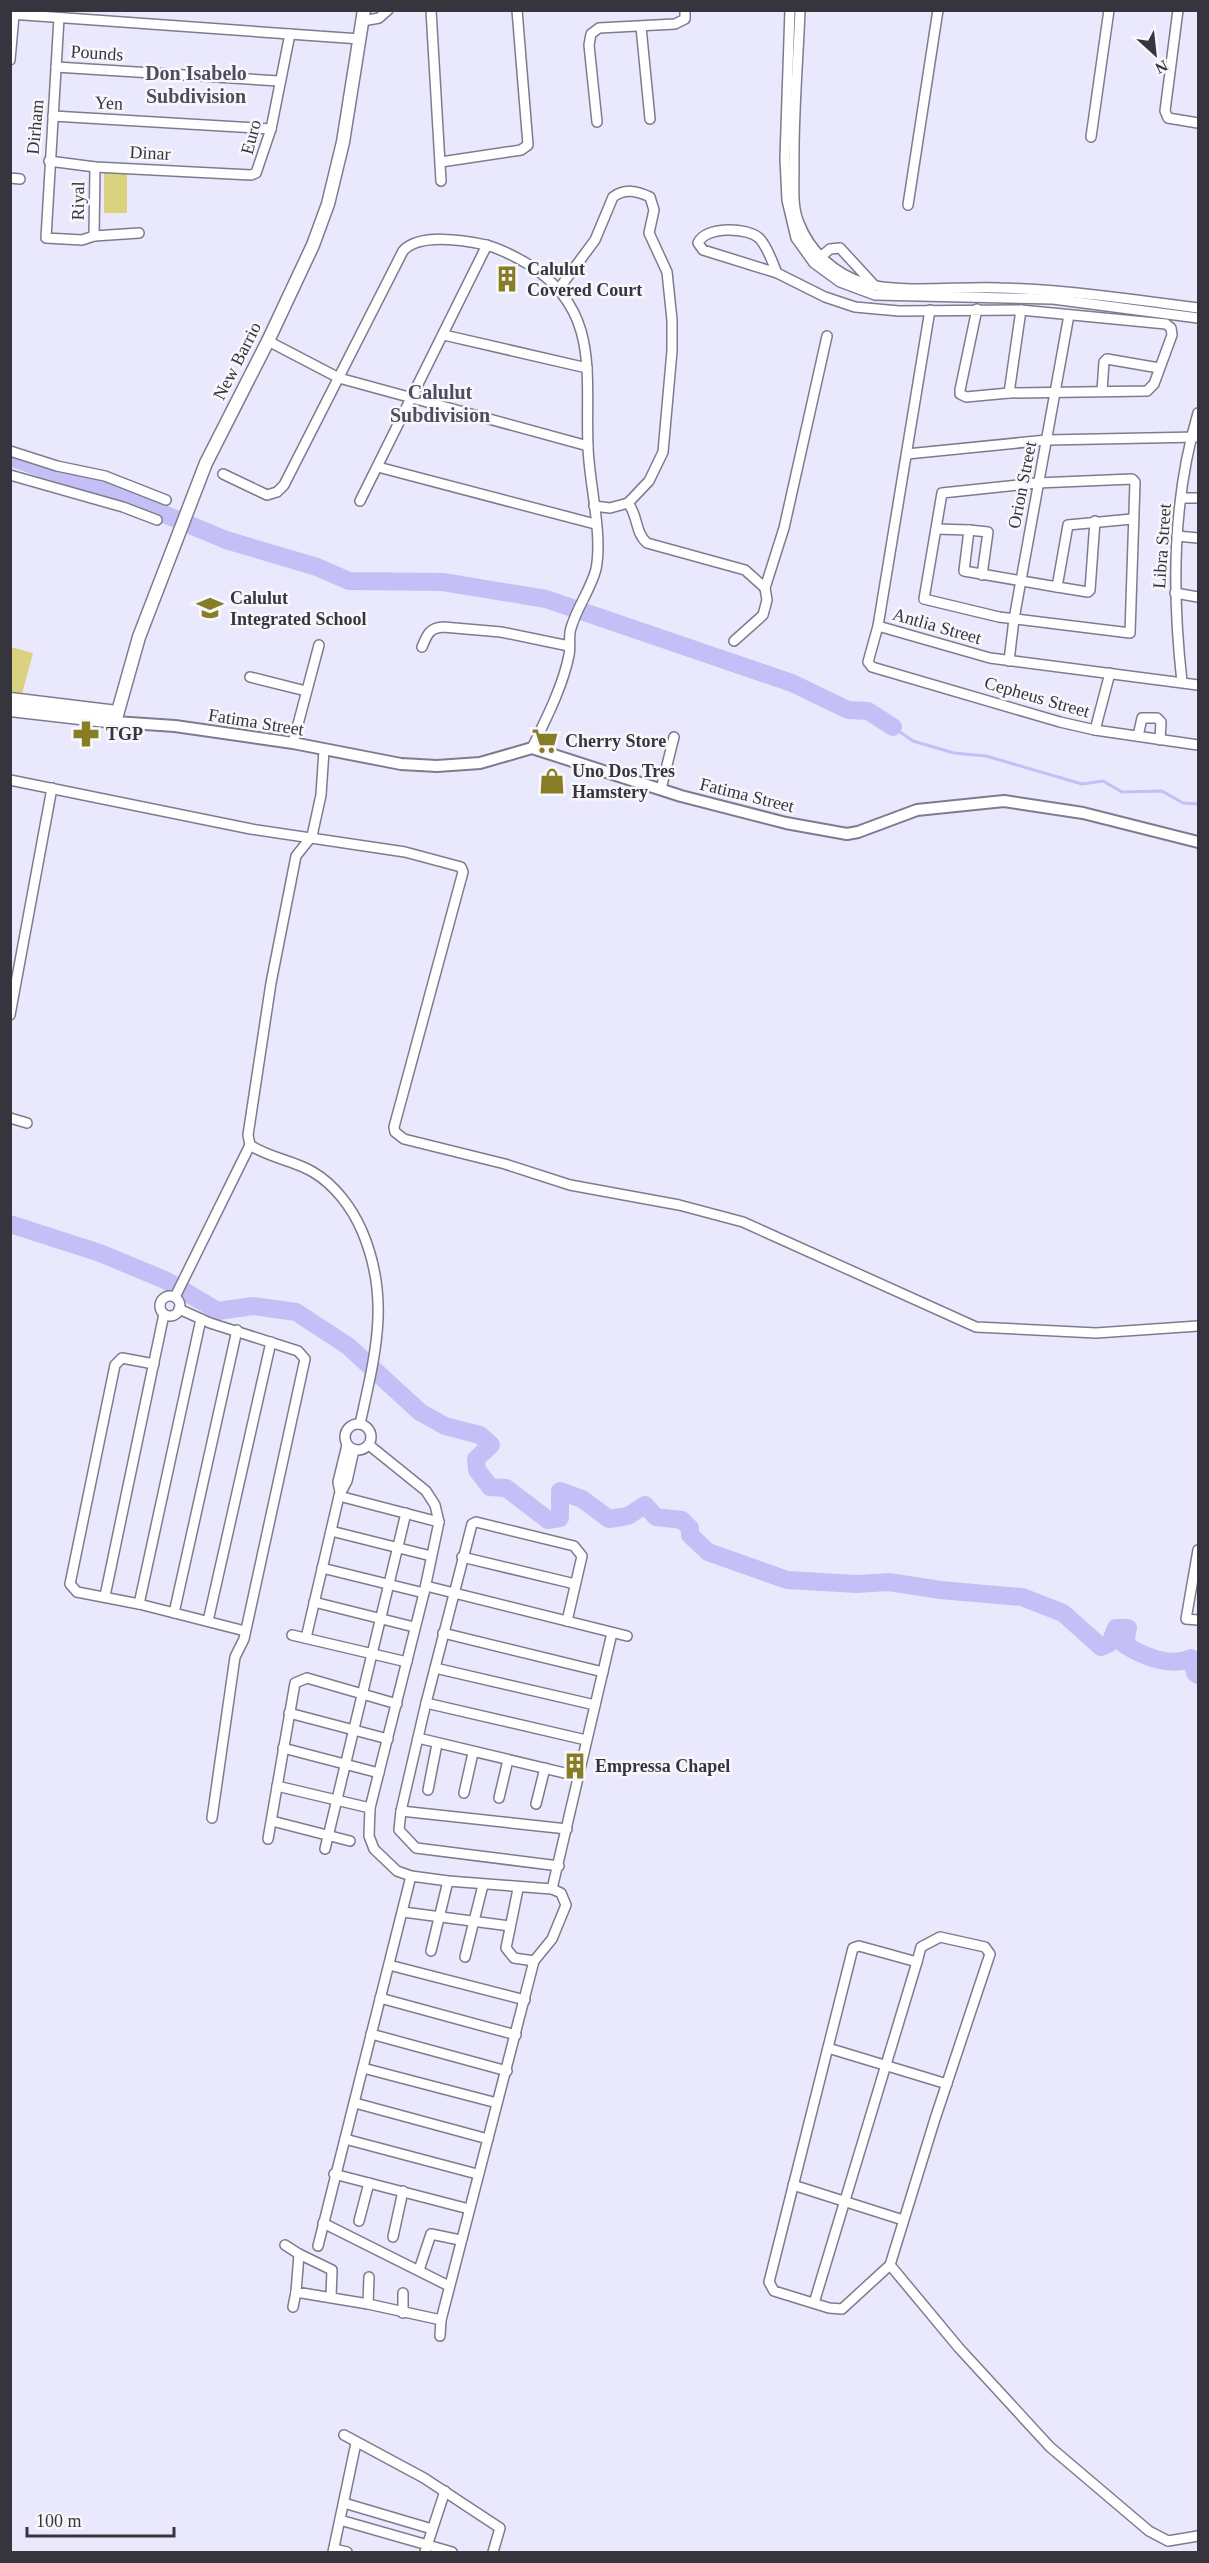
<svg xmlns="http://www.w3.org/2000/svg" width="1209" height="2563" viewBox="0 0 1209 2563" font-family="'Times New Roman',serif">
  <rect width="100%" height="100%" fill="#eae8fc"/>
  <g fill="#dbd27f">
    <rect x="104" y="173" width="23" height="40"/>
    <polygon points="10,647 33,653 22,694 11,691"/>
  </g>
  <g fill="none" stroke-linecap="round" stroke-linejoin="round">
    <polyline stroke="#c5bff7" stroke-width="3" points="893,727 913,741 954,753 986,756 1082,784 1103,781 1122,792 1162,791 1183,803 1198,804"/>
    <g stroke="#c5bff7" stroke-width="18">
      <polyline points="10,457 128,499 226,540 317,567 349,581 443,582 546,599 792,683 848,710 868,711 893,727"/>
      <path d="M10,1224L100,1253L165,1280L218,1311L253,1306L296,1312L348,1346L420,1412L445,1426L480,1435L491,1445L476,1459L477,1470L490,1487L506,1488L548,1520L560,1518V1491L582,1499L609,1519L628,1516L645,1505L656,1517L682,1520L690,1528V1535L708,1552L787,1580L857,1584L889,1582L940,1590L1022,1597L1063,1613L1101,1647L1110,1643L1116,1628H1128L1125,1645C1143,1656 1171,1668 1191,1658L1195,1673L1198,1675"/>
    </g>
    <g stroke="#7d7c8e" stroke-width="12">
      <g id="minor">
        <polyline points="431,10 441,181"/>
        <polyline points="790,10 785,158 787,200 796,238 814,263 840,282 875,295 1053,299 1198,318"/>
        <path d="M800,10C798,63 793,117 794,169C794,187 792,207 799,223C810,252 835,274 864,283C897,294 962,286 1000,288C1066,290 1132,299 1198,308"/>
        <polyline points="1178,10 1165,111 1168,118 1198,123"/>
        <polyline points="10,14 360,39"/>
        <polyline points="59,18 46,238 82,240 94,236 139,233"/>
        <polyline points="363,21 379,18 388,10"/>
        <polyline points="641,27 650,119"/>
        <polyline points="10,60 14,15"/>
        <polyline points="56,67 279,81"/>
        <polyline points="53,116 271,129"/>
        <polyline points="597,122 589,45 591,34 599,28 675,24 685,19 685,10"/>
        <polyline points="1091,137 1109,10"/>
        <polyline points="49,161 95,167 251,175 256,173 271,129 290,34"/>
        <polyline points="441,162 521,150 528,145 517,10"/>
        <polyline points="10,178 20,179"/>
        <polyline points="908,205 938,10"/>
        <polyline points="94,236 95,167"/>
        <polyline points="817,260 830,249 840,248 875,286"/>
        <path d="M777,273C772,262 768,247 759,238C747,227 705,226 698,243L703,250L777,273L825,297L855,307L899,311L1021,310L1166,324L1171,328L1172,335L1154,384L1147,391L1009,393L966,397L960,394V390L977,309"/>
        <path d="M558,290L595,240L613,197C625,188 637,191 650,197L654,210L649,233L667,272L672,320V351L663,452L649,481L628,503L610,508L594,506"/>
        <polyline points="930,310 878,626 990,658 1198,685"/>
        <polyline points="444,335 587,368"/>
        <polyline points="268,341 339,378 588,446"/>
        <polyline points="1102,391 1104,362 1107,359 1159,368"/>
        <polyline points="1009,393 1021,310"/>
        <polyline points="10,451 57,466 105,476 166,500"/>
        <polyline points="907,454 1047,440 1198,437"/>
        <polyline points="378,467 595,524"/>
        <path d="M223,474L267,495L277,492L284,485L403,251C419,233 464,240 486,245C501,249 518,258 531,266C601,312 585,376 588,447C589,483 603,534 596,569C591,589 577,607 571,628C568,637 571,646 569,655C563,686 546,719 532,748"/>
        <polyline points="10,475 123,507 157,520"/>
        <polygon points="1132,479 1135,482 1130,633 999,617 924,599 942,493 1037,483"/>
        <polyline points="1181,498 1198,498"/>
        <polyline points="360,501 487,245"/>
        <path d="M628,503C638,515 635,533 647,543L745,570L765,588"/>
        <polyline points="936,529 969,530 964,571 1057,587 1068,525 1132,519"/>
        <polyline points="969,530 988,532 982,575"/>
        <polyline points="1177,536 1198,538"/>
        <polyline points="1057,587 1088,592 1090,590 1095,521"/>
        <polyline points="1175,593 1198,597"/>
        <polyline points="878,626 868,662 872,667 1060,722 1095,730 1198,745"/>
        <polyline points="734,641 763,615 767,600 765,588 784,528 827,336"/>
        <path d="M422,647C427,635 429,628 443,627L501,632L569,646"/>
        <polyline points="1009,661 1014,619 1069,315"/>
        <polyline points="250,677 306,691"/>
        <path d="M1182,682C1172,592 1172,501 1198,413"/>
        <polyline points="1095,730 1110,673"/>
        <polyline points="1138,736 1142,718 1157,718 1161,722 1160,740"/>
        <polyline points="293,743 319,645"/>
        <path d="M324,750L321,795L312,836L296,856L271,983L248,1135L250,1145C269,1158 293,1160 313,1172C335,1185 352,1208 362,1231C391,1299 375,1355 360,1424"/>
        <polyline points="10,780 251,829 405,852 461,867 463,872 394,1127 395,1132 404,1139 505,1164 570,1185 679,1205 743,1222 976,1327 1096,1333 1198,1326"/>
        <polyline points="661,789 674,737"/>
        <polyline points="10,1015 52,788"/>
        <polyline points="10,1118 27,1123"/>
        <circle cx="170" cy="1306" r="10"/>
        <polyline points="175,1297 250,1145"/>
        <polyline points="179,1309 210,1323 298,1351 305,1359 244,1639 235,1657 212,1818"/>
        <polyline points="154,1364 122,1358 115,1365 70,1584 77,1592 139,1604 245,1631"/>
        <circle cx="358" cy="1437" r="13"/>
        <polyline points="340,1492 338,1482 347,1445"/>
        <polyline points="339,1496 439,1522"/>
        <polyline points="331,1531 431,1556"/>
        <polyline points="1198,1550 1186,1619 1198,1620"/>
        <polyline points="462,1557 575,1584"/>
        <polyline points="322,1568 424,1593"/>
        <polyline points="426,1586 627,1636"/>
        <polyline points="105,1596 164,1314"/>
        <polyline points="314,1602 414,1627"/>
        <polyline points="139,1604 201,1319"/>
        <polyline points="174,1613 237,1330"/>
        <polyline points="208,1621 271,1342"/>
        <polyline points="443,1633 603,1672"/>
        <polyline points="292,1635 407,1662"/>
        <polyline points="306,1638 339,1496 347,1481 354,1450"/>
        <polyline points="435,1668 595,1705"/>
        <polyline points="426,1703 586,1740"/>
        <polyline points="289,1713 388,1739"/>
        <polyline points="418,1738 577,1776"/>
        <polyline points="283,1748 379,1773"/>
        <polyline points="277,1786 370,1808"/>
        <polyline points="428,1790 437,1744"/>
        <polyline points="464,1793 473,1753"/>
        <polyline points="499,1798 508,1760"/>
        <polyline points="536,1804 545,1768"/>
        <polyline points="401,1811 567,1829"/>
        <polyline points="272,1821 350,1841"/>
        <polyline points="268,1839 295,1683 307,1678 397,1704"/>
        <polyline points="325,1849 406,1513"/>
        <polyline points="559,1866 416,1848 399,1830 401,1811 426,1703 472,1524 476,1522 574,1546 582,1556 567,1621"/>
        <polyline points="518,1889 506,1948 514,1958 534,1961"/>
        <polyline points="552,1889 612,1633"/>
        <polyline points="403,1912 510,1926"/>
        <polygon points="940,1937 985,1947 990,1954 935,2119 890,2265 842,2309 829,2308 774,2291 769,2282 853,1948 859,1946 917,1962 921,1947"/>
        <polyline points="431,1951 448,1881"/>
        <polyline points="465,1957 483,1885"/>
        <polyline points="389,1965 525,2000"/>
        <polyline points="380,1998 516,2035"/>
        <polyline points="371,2034 507,2071"/>
        <polyline points="828,2048 947,2084"/>
        <polyline points="363,2068 497,2103"/>
        <polyline points="355,2103 488,2139"/>
        <polyline points="345,2139 477,2174"/>
        <polyline points="334,2174 469,2209"/>
        <polyline points="793,2185 903,2220"/>
        <polyline points="359,2221 369,2183"/>
        <polyline points="323,2223 449,2286"/>
        <polyline points="393,2237 403,2191"/>
        <polyline points="285,2245 299,2254"/>
        <polyline points="318,2246 411,1876"/>
        <polyline points="890,2265 959,2348 1050,2447 1149,2531 1168,2541 1198,2536"/>
        <polyline points="419,2270 431,2234 460,2240"/>
        <polyline points="331,2297 332,2270 299,2254 296,2292 368,2304 441,2320 534,1961 552,1939 566,1905 561,1893 552,1889 448,1881 411,1876 397,1871 374,1849 369,1836 370,1808 424,1593 439,1522 435,1505 426,1491 369,1445"/>
        <polyline points="814,2303 917,1962"/>
        <polyline points="368,2304 369,2277"/>
        <polyline points="293,2307 296,2292"/>
        <polyline points="403,2313 403,2293"/>
        <polyline points="440,2336 441,2320"/>
        <polyline points="344,2435 424,2478 500,2528 493,2552"/>
        <polyline points="344,2503 432,2529"/>
        <polyline points="340,2520 452,2552"/>
        <polyline points="334,2549 347,2552"/>
        <polyline points="333,2552 356,2443"/>
        <polyline points="425,2552 445,2491"/>
      </g>
    </g>
    <g stroke="#7d7c8e" stroke-width="14">
      <polyline id="tertiary" points="115,722 175,726 293,743 401,764 437,766 480,763 532,748 681,796 786,823 847,834 858,832 917,810 1004,801 1083,813 1198,842"/>
    </g>
    <g stroke="#7d7c8e" stroke-width="15">
      <g id="secondary">
        <polyline points="10,699 117,712"/>
        <polyline points="10,710 115,722 139,637 206,463 268,341 313,245 328,204 343,142 364,10"/>
      </g>
    </g>
    <use href="#minor" stroke="#fff" stroke-width="9"/>
    <use href="#tertiary" stroke="#fff" stroke-width="10"/>
    <use href="#secondary" stroke="#fff" stroke-width="12"/>
  </g>
  <defs>
    <g id="building-bare" transform="scale(2.07)"><path d="M-4-6H4V6H1V3H-1V6H-4ZM-2.5-4.3h1.7v1.8h-1.7ZM.8-4.3h1.7v1.8H.8ZM-2.5-1h1.7V.8h-1.7ZM.8-1h1.7V.8H.8Z" fill="#867d24" stroke="#f8f8fc" stroke-width="2.5" paint-order="stroke"/></g>
    <g id="school-bare" transform="scale(2.07)"><path d="M0-5L7-2L0 1L-7-2ZM-4 1L0 2.5L4 1V4Q0 6-4 4Z" fill="#867d24" stroke="#f8f8fc" stroke-width="2.5" paint-order="stroke"/></g>
    <g id="pharmacy-bare" transform="scale(2.07)"><path d="M-2-6h4v4h4v4h-4v4h-4v-4h-4v-4h4Z" fill="#867d24" stroke="#f8f8fc" stroke-width="2.5" paint-order="stroke"/></g>
    <g id="supermarket-bare" transform="scale(2.07)"><path d="M-6-5.5h2.5l.6 2H6L4.5 2H-2.5L-4.4-4H-6ZM-1.5 3.2a1.3 1.3 0 1 0 .1 0ZM3 3.2a1.3 1.3 0 1 0 .1 0Z" fill="#867d24" stroke="#f8f8fc" stroke-width="2.5" paint-order="stroke"/></g>
    <g id="shop-bare" transform="scale(2.07)"><path d="M-5-2.5h2.3a2.7 3.5 0 0 1 5.4 0H5L5.5 6h-11ZM-1.5-2.5h3a1.5 2.3 0 0 0-3 0Z" fill="#867d24" stroke="#f8f8fc" stroke-width="2.5" paint-order="stroke"/></g>
  </defs>
  <g fill-rule="evenodd">
    <use href="#building-bare" x="507" y="279"/>
    <use href="#school-bare" x="210" y="608"/>
    <use href="#pharmacy-bare" x="86" y="734"/>
    <use href="#supermarket-bare" x="545" y="741"/>
    <use href="#shop-bare" x="552" y="781"/>
    <use href="#building-bare" x="575" y="1766"/>
  </g>
  <g text-anchor="middle" dominant-baseline="central" stroke-width="5" stroke-linejoin="round" paint-order="stroke">
    <g font-size="18" fill="#36353d" stroke="#f8f8fc">
      <text transform="translate(97 53) rotate(4)">Pounds</text>
      <text transform="translate(109 103) rotate(3)">Yen</text>
      <text transform="translate(35 127) rotate(-85)">Dirham</text>
      <text transform="translate(251 137) rotate(-75)">Euro</text>
      <text transform="translate(150 153) rotate(3)">Dinar</text>
      <text transform="translate(78 201) rotate(-89)">Riyal</text>
      <text transform="translate(237 361) rotate(-63)">New Barrio</text>
      <text transform="translate(1022 485) rotate(-79)">Orion Street</text>
      <text transform="translate(1162 546) rotate(-86)">Libra Street</text>
      <text transform="translate(937 626) rotate(16)">Antlia Street</text>
      <text transform="translate(1037 697) rotate(16)">Cepheus Street</text>
      <text transform="translate(256 722) rotate(9)">Fatima Street</text>
      <text transform="translate(747 795) rotate(14)">Fatima Street</text>
    </g>
    <g font-size="18" font-weight="bold" fill="#36353d" stroke="#f8f8fc" text-anchor="start">
      <text x="527" y="269">Calulut<tspan x="527" dy="21">Covered Court</tspan></text>
      <text x="230" y="598">Calulut<tspan x="230" dy="21">Integrated School</tspan></text>
      <text x="106" y="734">TGP</text>
      <text x="565" y="741">Cherry Store</text>
      <text x="572" y="771">Uno Dos Tres<tspan x="572" dy="21">Hamstery</tspan></text>
      <text x="595" y="1766">Empressa Chapel</text>
    </g>
    <g font-size="20" font-weight="bold" fill="#4e4d5d" stroke="#f8f8fc">
      <text x="196" y="73">Don Isabelo<tspan x="196" dy="23">Subdivision</tspan></text>
      <text x="440" y="392">Calulut<tspan x="440" dy="23">Subdivision</tspan></text>
    </g>
  </g>
  <rect width="1209" height="2563" fill="none" stroke="#36353d" stroke-width="24"/>
  <g transform="translate(1155 54) rotate(153)" stroke="#f8f8fc" stroke-width="4.5" paint-order="stroke">
  <path d="M0-4.5L10 22L0 15L-10 22Z" fill="#36353d"/>
  <text y="-9" font-size="16" font-weight="bold" text-anchor="middle" fill="#36353d">N</text>
  </g>
  <path d="M27 2527v9h147v-9" fill="none" stroke="#36353d" stroke-width="3"/>
  <text x="36" y="2527" font-size="18" fill="#36353d" stroke="#f8f8fc" stroke-width="4.5" paint-order="stroke">100 m</text>
</svg>
